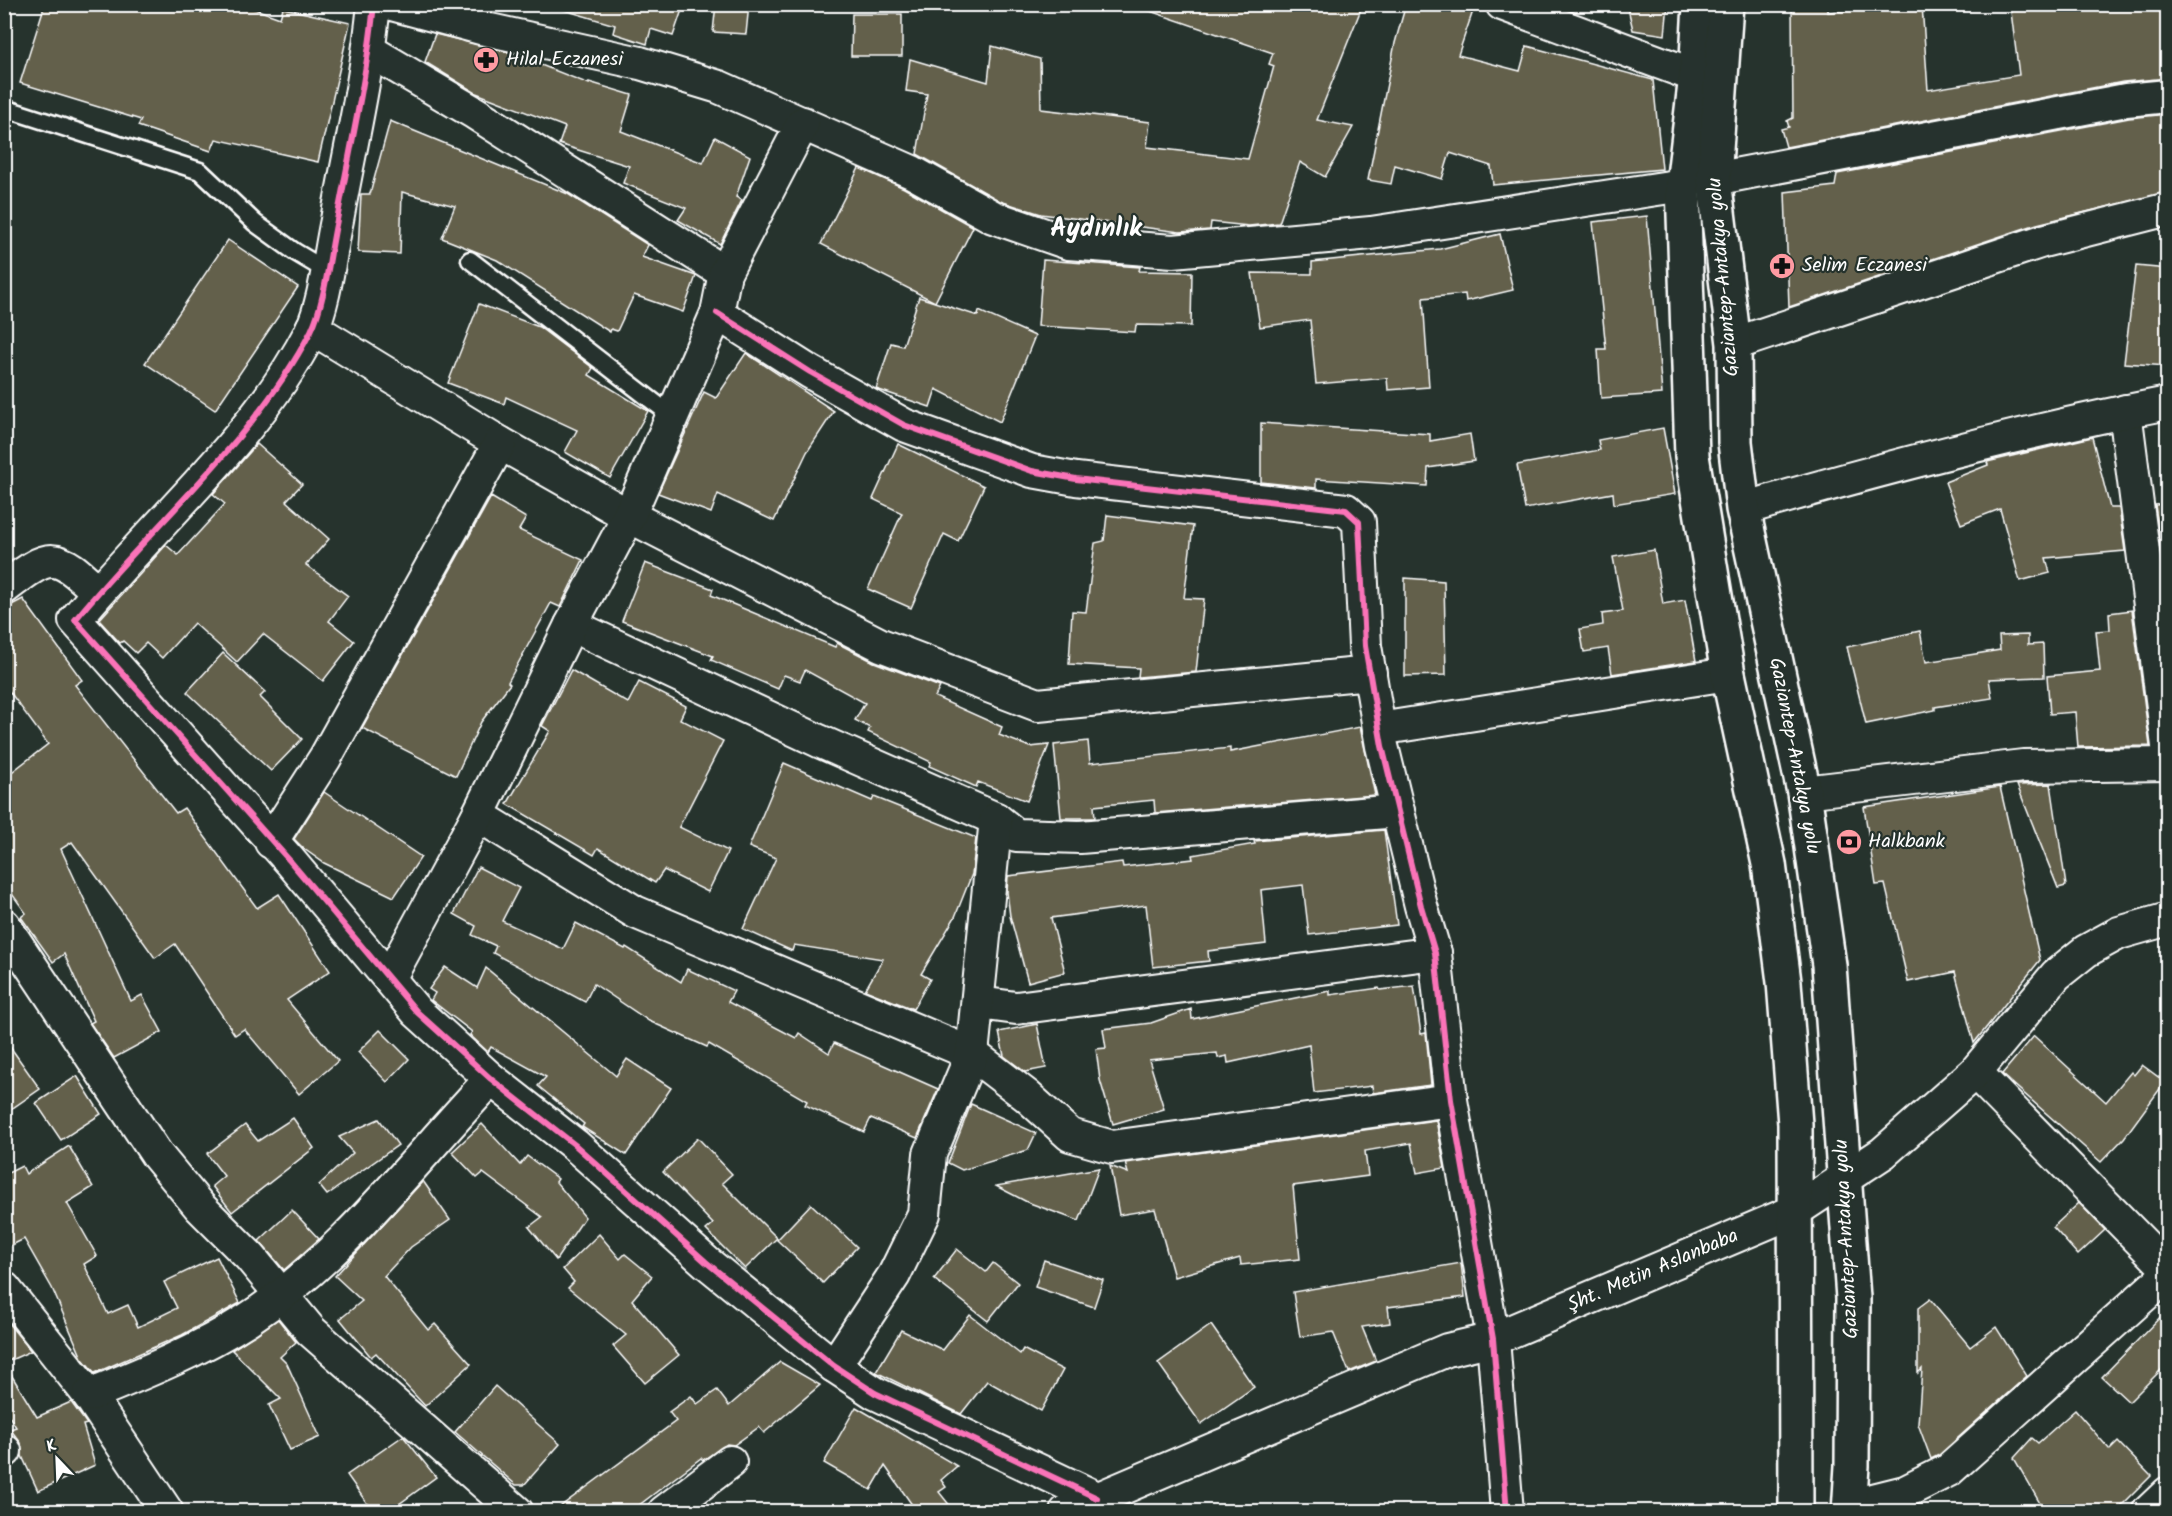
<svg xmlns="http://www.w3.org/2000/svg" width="2172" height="1516" viewBox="0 0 2172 1516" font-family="Kalam,sans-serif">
  <rect width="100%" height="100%" fill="#26332d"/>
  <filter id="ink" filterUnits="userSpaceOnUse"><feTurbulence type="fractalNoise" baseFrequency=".0167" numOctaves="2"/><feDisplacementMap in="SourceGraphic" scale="12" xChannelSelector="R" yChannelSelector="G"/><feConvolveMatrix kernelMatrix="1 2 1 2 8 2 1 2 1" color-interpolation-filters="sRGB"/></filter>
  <g filter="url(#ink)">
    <g fill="#63604c" stroke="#fff" stroke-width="1.5">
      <polygon points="45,4 241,4 280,18 283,8 350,23 318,162 216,139 211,151 138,126 141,120 20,83"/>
      <polygon points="565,4 684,4 673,36 651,29 647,44 613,33 615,25 564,10"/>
      <polygon points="716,4 749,4 746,34 713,32"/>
      <polygon points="1141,4 1363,4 1317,120 1353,127 1325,177 1300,162 1279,223 1249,226 1211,222 1210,230 1180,232 1041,214 1000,201 917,154 927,94 906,91 910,59 988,82 992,46 1040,59 1041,109 1150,122 1147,147 1248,159 1274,66 1269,64 1273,53 1141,8"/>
      <polygon points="1406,4 1454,4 1473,11 1458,55 1520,71 1527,46 1653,80 1662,169 1493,185 1491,166 1450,153 1442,179 1395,165 1391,184 1368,180 1395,43"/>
      <polygon points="1627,4 1668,4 1665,35 1633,30"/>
      <polygon points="1792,4 1828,4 1828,12 1922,5 1928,90 2019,75 2010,4 2168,4 2168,78 2123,82 1786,147 1781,129 1789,127 1787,121 1793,118"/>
      <polygon points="852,14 902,14 902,56 851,56"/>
      <polygon points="435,34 508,52 589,84 589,82 632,95 621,131 703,163 715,137 750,156 736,197 742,200 720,244 678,220 686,208 623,183 629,166 559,144 565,127 476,93 425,62"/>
      <polygon points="2168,114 2168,192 2037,224 1789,307 1785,192 1835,186 1837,174 2129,118"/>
      <polygon points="390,121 568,194 648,245 642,257 696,276 683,312 634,295 617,331 611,329 610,332 497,260 442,238 455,206 402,192 400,254 358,252 361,194 370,194"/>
      <polygon points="859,168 904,188 973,227 935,302 821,244"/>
      <polygon points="1647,216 1662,394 1601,398 1598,349 1606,349 1593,222"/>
      <polygon points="1500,234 1513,290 1466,301 1465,294 1423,298 1429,387 1388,390 1387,378 1316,384 1310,320 1260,327 1252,273 1312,274 1312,262 1440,249"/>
      <polygon points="228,240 298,287 215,410 145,363"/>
      <polygon points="1043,260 1140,267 1139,271 1192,272 1191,326 1136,325 1135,332 1038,326"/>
      <polygon points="2136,266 2168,269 2168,366 2124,363"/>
      <polygon points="919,297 978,316 979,311 1035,336 1000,422 936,389 930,407 876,389 891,343 903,346"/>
      <polygon points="479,304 539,327 593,368 589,375 648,411 610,478 565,452 577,430 506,397 504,404 448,383"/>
      <polygon points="746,353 834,411 807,452 774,521 718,494 711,513 658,493 704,392 716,398"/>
      <polygon points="1261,423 1430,434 1430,441 1470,434 1474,461 1428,468 1427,486 1316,479 1316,488 1261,482"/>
      <polygon points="1663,428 1675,494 1614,504 1613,493 1525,509 1517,465 1600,450 1598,440"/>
      <polygon points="2092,437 2110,508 2119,508 2125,551 2046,558 2050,573 2020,581 2000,509 1961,524 1945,482 1988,465 1987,462"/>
      <polygon points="257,444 302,484 286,501 329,539 306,565 348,596 329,621 354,641 323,681 263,634 237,662 194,623 162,658 146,643 136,653 123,641 120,643 99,620 166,545 178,555 225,504 213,494"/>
      <polygon points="898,444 984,486 958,541 944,534 911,608 868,589 902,513 873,499"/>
      <polygon points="491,497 526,518 519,530 583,560 560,607 551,603 508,682 510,684 481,722 456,776 362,728"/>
      <polygon points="2168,504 2168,547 2161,548 2155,505"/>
      <polygon points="1107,515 1193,526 1184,598 1204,599 1196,672 1138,677 1139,668 1069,664 1072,611 1086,612 1095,543 1104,541"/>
      <polygon points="1654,550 1663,604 1685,600 1696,661 1612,674 1608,648 1584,652 1580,629 1603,625 1602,614 1623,611 1613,557"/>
      <polygon points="645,563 713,589 711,595 835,647 837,643 874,662 940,687 935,697 1002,727 999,735 1030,747 1049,745 1027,801 978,782 976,787 929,766 931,762 868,732 870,728 855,720 865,703 805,670 800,681 784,675 778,689 711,660 713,656 622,621"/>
      <polygon points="1405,578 1444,581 1446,675 1405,676"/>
      <polygon points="23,599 82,680 75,685 176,813 184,808 257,908 279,894 330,971 287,1000 338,1061 299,1094 244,1029 235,1035 175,944 155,958 72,842 61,849 131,1001 142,995 162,1032 114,1058 90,1023 94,1021 64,954 53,962 21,917 26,913 4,883 4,778 48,744 4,684 4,609"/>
      <polygon points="2132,610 2150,746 2078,747 2075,712 2050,714 2047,676 2100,671 2096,631 2110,630 2109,613"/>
      <polygon points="1920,631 1926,662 2000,650 1999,636 2028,635 2028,645 2043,644 2044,677 1989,679 1992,698 1935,707 1935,710 1866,724 1847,647"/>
      <polygon points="223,653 265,692 260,697 302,739 271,771 187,692"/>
      <polygon points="571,670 628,703 639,682 686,706 680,719 723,741 679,827 728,851 708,892 664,870 655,883 598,848 594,855 507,804 550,731 542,726"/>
      <polygon points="1360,727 1375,795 1155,813 1154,800 1094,806 1095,818 1061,818 1054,745 1088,741 1090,763 1230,748 1230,752"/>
      <polygon points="784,763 872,801 874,797 976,838 972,874 955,917 921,974 930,979 913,1009 865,990 883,959 794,945 792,951 743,929 776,858 749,847"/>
      <polygon points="2051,784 2066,886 2058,888 2017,785"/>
      <polygon points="2000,787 2040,960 1974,1043 1955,972 1908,982 1885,884 1876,885 1864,807"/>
      <polygon points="324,792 421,857 394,897 324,863 304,849 294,839"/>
      <polygon points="1384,830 1397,925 1309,935 1303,885 1261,890 1266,944 1208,951 1209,961 1153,967 1146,905 1051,918 1065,972 1028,982 1010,916 1007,892 1008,876 1122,862 1123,867 1193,859 1192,855 1255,844 1254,841"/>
      <polygon points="478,867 519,888 502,921 563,949 576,923 625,949 626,947 681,982 687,969 734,991 728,1002 796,1038 799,1033 829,1053 834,1043 938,1089 917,1138 871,1118 864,1132 805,1105 807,1101 709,1044 707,1047 649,1021 594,984 585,1002 493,953 496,946 472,935 476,926 454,914"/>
      <polygon points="445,967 477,988 486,968 616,1076 627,1059 671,1088 626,1155 582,1127 584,1124 538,1086 546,1077 491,1047 488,1052 470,1035 472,1032 431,1000 435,993 429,989"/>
      <polygon points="1414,986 1421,1034 1426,1033 1431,1085 1373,1093 1372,1086 1314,1093 1309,1045 1228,1063 1227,1056 1218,1058 1217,1053 1149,1060 1164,1109 1113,1124 1100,1080 1096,1049 1106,1048 1103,1029 1151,1023 1191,1009 1192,1019 1330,991 1330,995 1379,988 1380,990"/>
      <polygon points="1037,1024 1046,1068 1025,1072 1004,1056 999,1032"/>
      <polygon points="380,1030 409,1059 387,1082 358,1052"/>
      <polygon points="2034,1036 2106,1102 2131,1072 2134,1075 2142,1065 2165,1082 2124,1138 2101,1162 2002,1074"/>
      <polygon points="4,1038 40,1089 4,1114"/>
      <polygon points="77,1076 101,1114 61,1140 36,1103"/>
      <polygon points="971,1104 1036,1133 1028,1150 962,1170 948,1163"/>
      <polygon points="293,1118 314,1148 232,1212 212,1186 224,1176 207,1154 245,1125 258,1141"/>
      <polygon points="379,1119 398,1145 327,1195 319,1185 353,1153 339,1137"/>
      <polygon points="1436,1120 1445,1168 1417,1173 1411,1143 1365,1151 1368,1176 1293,1186 1300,1259 1241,1265 1240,1258 1174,1277 1155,1209 1119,1215 1110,1166 1128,1173 1125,1163"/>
      <polygon points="482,1124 520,1165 527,1156 558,1179 556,1182 585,1217 556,1260 529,1227 542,1217 483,1173 477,1178 452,1152"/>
      <polygon points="698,1138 732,1174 722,1183 777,1238 745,1269 706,1230 713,1224 663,1172"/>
      <polygon points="69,1146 93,1187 67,1203 97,1256 84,1264 108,1314 128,1305 138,1327 177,1308 164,1282 217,1257 240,1303 182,1335 95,1373 82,1358 52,1288 24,1239 4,1249 4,1175 22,1166 26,1174"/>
      <polygon points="1099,1168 1079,1221 1027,1202 996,1186"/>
      <polygon points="423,1181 450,1220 411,1247 384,1276 428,1330 435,1324 471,1364 425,1406 376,1353 371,1357 340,1319 362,1301 335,1276"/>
      <polygon points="2079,1203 2105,1230 2078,1255 2053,1227"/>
      <polygon points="811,1204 857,1247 823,1283 777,1240"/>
      <polygon points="292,1210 319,1239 284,1270 259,1241"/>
      <polygon points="599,1234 620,1259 625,1254 652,1276 632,1300 679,1355 645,1383 613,1346 626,1335 568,1288 574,1282 563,1269"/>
      <polygon points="957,1249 986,1272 993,1263 1018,1283 988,1321 934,1279"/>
      <polygon points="1044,1260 1103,1280 1094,1307 1035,1287"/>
      <polygon points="1461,1263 1465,1297 1388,1307 1390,1323 1362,1327 1376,1361 1349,1372 1333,1332 1300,1337 1293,1292"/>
      <polygon points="1930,1299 1970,1347 1996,1327 2027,1376 1939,1455 1931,1459 1918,1424 1922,1369 1918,1373 1918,1308"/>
      <polygon points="2168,1309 2168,1363 2129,1402 2102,1377"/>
      <polygon points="970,1315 1020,1354 1023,1349 1063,1370 1041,1411 987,1381 961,1414 876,1372 901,1330 943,1350"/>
      <polygon points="4,1318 31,1351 4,1363"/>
      <polygon points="278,1319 296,1342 280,1357 287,1364 320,1437 290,1450 269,1405 281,1399 232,1350"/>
      <polygon points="1211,1325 1254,1387 1201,1424 1158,1363"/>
      <polygon points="780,1362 820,1385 764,1433 759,1427 734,1445 727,1444 703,1460 701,1458 630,1512 553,1512 676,1421 669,1412 691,1396 697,1404 717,1390 729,1406"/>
      <polygon points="4,1363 37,1417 71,1402 87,1424 83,1425 95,1465 38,1491 22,1456 21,1443 10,1429 16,1427 4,1408"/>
      <polygon points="495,1386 560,1444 524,1485 516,1485 455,1432"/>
      <polygon points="856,1407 957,1466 941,1480 946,1487 939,1492 955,1512 917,1512 885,1466 871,1490 824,1463"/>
      <polygon points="2075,1410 2110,1450 2118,1442 2151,1476 2115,1512 2045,1512 2014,1458 2032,1438 2038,1443"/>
      <polygon points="403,1436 436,1477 388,1512 373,1512 347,1475"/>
    </g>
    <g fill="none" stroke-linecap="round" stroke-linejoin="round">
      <g stroke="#fff" stroke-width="21">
        <g id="service">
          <polyline points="4,108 200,171 255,223 295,252 327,271"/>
          <polyline points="470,260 672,416"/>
        </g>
      </g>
      <g stroke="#fff" stroke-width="36">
        <g id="minor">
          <path d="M374,4C367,77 350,148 337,220C330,252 325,303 311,331C255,440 152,525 75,620L290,861L417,1012L491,1079L575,1145L706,1262L834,1366L875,1393L1097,1498"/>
          <polyline points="392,4 481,28 640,63 719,87 912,172 993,217 1068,243 1173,251 1371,233 1683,185"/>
          <polyline points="1502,4 1696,76"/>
          <polyline points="370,51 475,113 725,273"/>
          <polyline points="1714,179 2126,100 2168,96"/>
          <polyline points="717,313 810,372 904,425 1032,471 1076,479 1346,510 1359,522 1365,646 1382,746 1421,906 1435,953 1451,1100 1493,1339 1507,1512"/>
          <polyline points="312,328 500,443 629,516 881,645 1038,705 1370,673"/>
          <polyline points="1734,344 2043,241 2168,209"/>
          <polyline points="2125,411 2168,746"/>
          <path d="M1743,509C1883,468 2024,431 2168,403"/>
          <path d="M4,588C51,552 55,551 98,592"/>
          <polyline points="571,625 819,741 996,819 1016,835 1080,837 1398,811"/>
          <polyline points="1379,729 1728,674"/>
          <polyline points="1804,792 2023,766 2168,764"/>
          <polyline points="478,815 635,912 972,1054 1027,1096 1070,1135 1112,1147 1451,1100"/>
          <polyline points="271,842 325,758 500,443"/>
          <polyline points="4,925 157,1155 200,1207 250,1257 311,1331 517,1512"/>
          <polyline points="390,977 478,815 571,625 629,516 717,313 725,273 803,123"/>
          <polyline points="979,1003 1016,1008 1435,953"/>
          <polyline points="1975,1072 2168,1269"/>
          <polyline points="4,1288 89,1395 167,1512"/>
          <polyline points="834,1366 894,1275 924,1214 930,1154 972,1054 996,819"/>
          <path d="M89,1395C144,1373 198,1351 248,1319C344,1256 413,1161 491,1079"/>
          <polyline points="4,1451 5,1451"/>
          <polyline points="1849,1506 1905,1492 1949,1470 2168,1274"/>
          <polyline points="664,1512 730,1462"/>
          <polyline points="1066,1512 1447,1350 1493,1339 1795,1211 1883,1153 1975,1072 2056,975 2086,951 2119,933 2168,919"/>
          <polyline points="2148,1512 2168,1493"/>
        </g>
      </g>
      <g stroke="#fff" stroke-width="38">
        <g id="secondary">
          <polyline points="1700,4 1696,76 1683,185 1692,456 1728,674 1769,864 1784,982 1795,1124 1796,1512"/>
          <polyline points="1726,4 1714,179 1734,344 1735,442 1743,509 1804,792 1829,965 1853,1298 1852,1466 1849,1512"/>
        </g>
      </g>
      <use href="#service" stroke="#26332d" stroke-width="16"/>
      <use href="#minor" stroke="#26332d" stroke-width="32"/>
      <use href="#secondary" stroke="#26332d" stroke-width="33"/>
      <g stroke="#26332d" stroke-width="10">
        <g id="cycleway">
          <path d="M374,4C367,77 350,148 337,220C330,252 325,303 311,331C255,440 152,525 75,620L290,861L417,1012L491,1079L575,1145L706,1262L834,1366L875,1393L1097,1498"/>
          <polyline points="717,313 810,372 904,425 1032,471 1076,479 1346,510 1359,522 1365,646 1382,746 1421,906 1435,953 1451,1100 1493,1339 1507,1512"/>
        </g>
      </g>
      <use href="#cycleway" stroke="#fb73b8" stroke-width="6"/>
    </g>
  </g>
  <defs>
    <g id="pharmacy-disc" transform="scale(1.35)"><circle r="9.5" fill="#ff9aa2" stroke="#26332d"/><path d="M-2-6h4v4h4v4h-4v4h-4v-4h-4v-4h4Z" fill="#111"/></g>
    <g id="bank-disc" transform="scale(1.35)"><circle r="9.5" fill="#ff9aa2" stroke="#26332d"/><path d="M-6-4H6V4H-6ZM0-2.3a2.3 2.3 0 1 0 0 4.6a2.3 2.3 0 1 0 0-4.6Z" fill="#111"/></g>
  </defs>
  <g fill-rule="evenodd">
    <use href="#pharmacy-disc" x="486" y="60"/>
    <use href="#pharmacy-disc" x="1782" y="266"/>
    <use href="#bank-disc" x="1849" y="842"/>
  </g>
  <g text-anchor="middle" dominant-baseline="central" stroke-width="4.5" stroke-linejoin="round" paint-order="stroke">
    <g font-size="20" fill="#fff" stroke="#26332d" text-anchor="start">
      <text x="506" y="60">Hilal Eczanesi</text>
      <text x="1802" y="266">Selim Eczanesi</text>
      <text x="1868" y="842">Halkbank</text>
    </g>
    <g font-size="20" fill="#fff" stroke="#26332d">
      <text transform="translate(1724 277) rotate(-95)">Gaziantep-Antakya yolu</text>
      <text transform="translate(1794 756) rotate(79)">Gaziantep-Antakya yolu</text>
      <text transform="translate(1847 1239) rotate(-93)">Gaziantep-Antakya yolu</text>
      <text transform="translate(1653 1271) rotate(-23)">Şht. Metin Aslanbaba</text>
    </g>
    <g font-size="26" font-weight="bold" fill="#fff" stroke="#26332d">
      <text x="1096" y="229">Aydınlık</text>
    </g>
  </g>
  <rect width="2172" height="1516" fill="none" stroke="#26332d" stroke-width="24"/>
  <rect x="12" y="12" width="2148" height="1492" fill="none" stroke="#fff" stroke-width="2" filter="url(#ink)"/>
  <g transform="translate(57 1459) rotate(337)" stroke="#26332d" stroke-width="4.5" paint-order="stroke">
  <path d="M0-4.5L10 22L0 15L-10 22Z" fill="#ffffff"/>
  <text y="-9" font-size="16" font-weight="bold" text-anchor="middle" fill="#ffffff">K</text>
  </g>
</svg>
